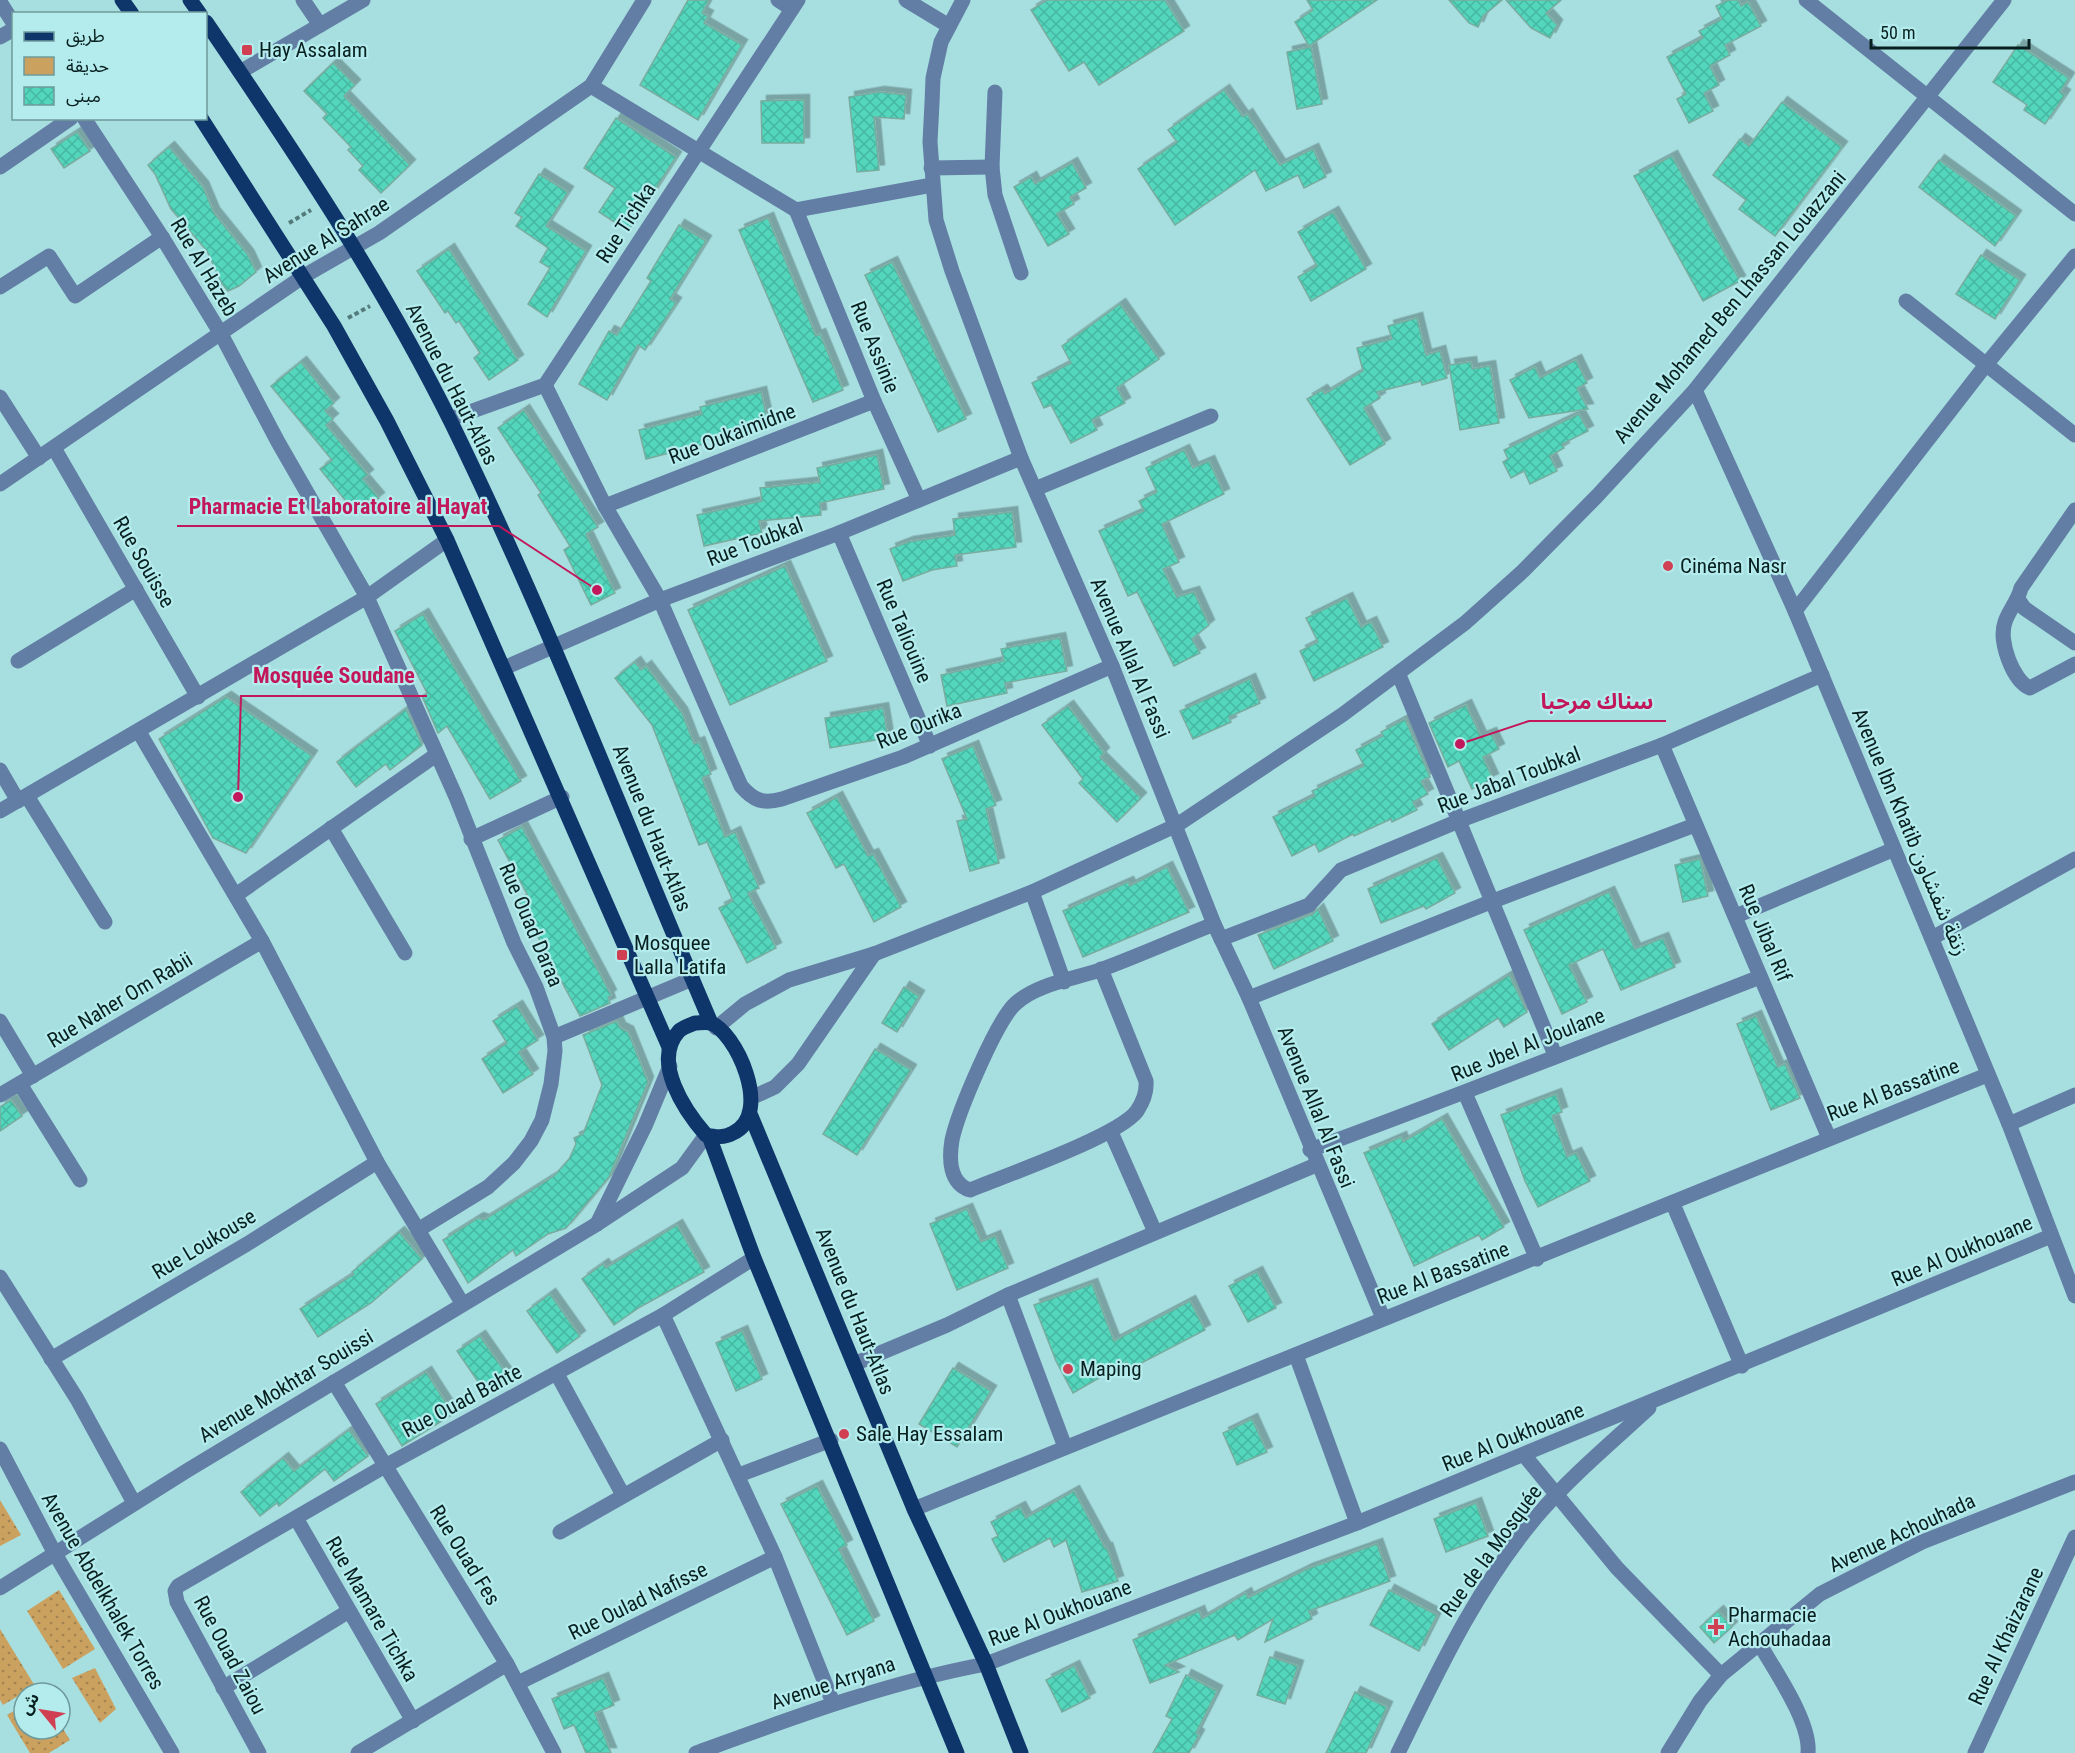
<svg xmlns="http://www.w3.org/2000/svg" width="2075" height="1753" viewBox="0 0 2075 1753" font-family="'Roboto Condensed','Noto Sans Arabic',sans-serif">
  <defs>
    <pattern id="green-dots" width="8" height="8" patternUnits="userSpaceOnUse" patternTransform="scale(1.5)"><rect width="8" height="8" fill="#cba160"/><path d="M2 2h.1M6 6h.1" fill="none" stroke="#a3834f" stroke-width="1.8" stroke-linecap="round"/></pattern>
    <pattern id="building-cross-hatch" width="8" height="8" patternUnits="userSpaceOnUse" patternTransform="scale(1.5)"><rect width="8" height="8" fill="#52d6bc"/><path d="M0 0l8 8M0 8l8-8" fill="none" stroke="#46b7a1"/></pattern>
    <filter id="shadow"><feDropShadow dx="5.5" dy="-5.5" stdDeviation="0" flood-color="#0004"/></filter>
  </defs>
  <rect width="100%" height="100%" fill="#a7dfe0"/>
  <g fill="url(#green-dots)">
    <polygon points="0,1500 21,1535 0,1546"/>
    <polygon points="59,1590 95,1649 63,1669 27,1611"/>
    <polygon points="0,1629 35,1686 3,1705 0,1700"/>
    <polygon points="95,1668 116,1709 100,1723 72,1678"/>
    <polygon points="24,1705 24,1729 60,1729 60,1724 70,1740 49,1753 30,1753 7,1715"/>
  </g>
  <g fill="url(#building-cross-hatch)" stroke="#79ac9f" stroke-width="1.5" filter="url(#shadow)">
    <polygon points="688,0 709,0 702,13 708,16 704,23 742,45 698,120 640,85"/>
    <polygon points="1047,0 1165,0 1184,31 1099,85 1084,62 1069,71 1031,10"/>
    <polygon points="1307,0 1377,0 1309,46 1295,22 1313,10"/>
    <polygon points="1449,0 1502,0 1483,16 1478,27 1469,23"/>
    <polygon points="1506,0 1561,0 1546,13 1557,25 1550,38 1531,28"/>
    <polygon points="1728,0 1738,0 1741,6 1748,2 1761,26 1725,45 1730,55 1710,66 1719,85 1704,93 1713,111 1689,123 1677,99 1686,94 1667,57 1703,38 1699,31 1722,19 1716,6"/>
    <polygon points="2018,45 2069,78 2060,92 2065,95 2045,124 2024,110 2027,105 1993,82"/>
    <polygon points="1311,47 1322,104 1297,109 1287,52"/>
    <polygon points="333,63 355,85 344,96 410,165 381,193 359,170 363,166 348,150 351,147 323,118 327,114 304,91"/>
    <polygon points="1224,90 1243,117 1247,114 1280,165 1313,149 1326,177 1304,188 1298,175 1266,191 1255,170 1175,225 1138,169 1177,142 1168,130"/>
    <polygon points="879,92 906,95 904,119 874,117 879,170 857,172 849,97"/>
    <polygon points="804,100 804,143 762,143 761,101"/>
    <polygon points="1782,102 1842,147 1775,236 1739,209 1746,200 1713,175 1740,139 1749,146"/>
    <polygon points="616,118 676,157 628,231 599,212 615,188 584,168"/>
    <polygon points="77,132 90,151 64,168 51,149"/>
    <polygon points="169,147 203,187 214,213 248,255 256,272 239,286 228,291 222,284 207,251 171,209 155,174 148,165"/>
    <polygon points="1672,156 1740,281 1703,301 1634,176"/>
    <polygon points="1939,160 2016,216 1995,246 1919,187"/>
    <polygon points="1072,163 1086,188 1070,197 1074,204 1057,214 1069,234 1048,246 1014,187 1031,177 1035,184"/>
    <polygon points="539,174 568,192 546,226 586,251 547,317 528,304 550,268 540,262 548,248 516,226 522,217 515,213"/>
    <polygon points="1333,212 1366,269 1311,301 1298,277 1317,266 1298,232"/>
    <polygon points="768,218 816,336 820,334 843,390 813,402 739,230"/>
    <polygon points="679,225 706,241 670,299 676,303 645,350 638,345 607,400 579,384 609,331 617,335 651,281 647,278"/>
    <polygon points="449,249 518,360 489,380 474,358 480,353 459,321 456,323 448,311 445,313 417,271"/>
    <polygon points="1981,255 2020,280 1995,319 1956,294"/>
    <polygon points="892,262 966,419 938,432 865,275"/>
    <polygon points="1120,304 1159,359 1117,388 1125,403 1092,420 1097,430 1071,443 1051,405 1044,408 1032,383 1071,363 1062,346"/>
    <polygon points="1417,318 1426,355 1440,351 1447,378 1422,385 1421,381 1377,392 1380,398 1364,408 1385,444 1350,465 1307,399 1322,390 1325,394 1363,371 1357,348 1392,339 1388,326"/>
    <polygon points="1576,360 1587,383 1577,388 1588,409 1529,418 1510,380 1535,367 1540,378"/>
    <polygon points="301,362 334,403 325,411 333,419 326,425 368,475 363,479 379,498 357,515 320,469 332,460 271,386"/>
    <polygon points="1471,362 1472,369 1490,366 1499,423 1460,430 1449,365"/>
    <polygon points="761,392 768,424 703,439 704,444 646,459 639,430 702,414 700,407"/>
    <polygon points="524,410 598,527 586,534 615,593 591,605 564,550 570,546 538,495 541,493 498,428"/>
    <polygon points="1579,414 1588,431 1562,444 1564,448 1550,456 1557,471 1530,484 1524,471 1511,478 1503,462 1508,459 1504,450"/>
    <polygon points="1184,450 1193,468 1209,461 1224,494 1162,524 1179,562 1163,569 1177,597 1194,592 1209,625 1192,639 1200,653 1174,666 1137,592 1128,596 1099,531 1144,511 1139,501 1157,492 1146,468"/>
    <polygon points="877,455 884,489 820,503 821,515 759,521 762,533 704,546 697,515 762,501 760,488 820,482 817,468"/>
    <polygon points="1012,512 1016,547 955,555 957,566 932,570 903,581 890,549 908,542 955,535 953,519"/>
    <polygon points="785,566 827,661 730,705 688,610"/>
    <polygon points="1347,598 1361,627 1371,622 1383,647 1314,681 1300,651 1318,642 1306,618"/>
    <polygon points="423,614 521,781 490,799 447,726 438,733 422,696 427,693 395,631"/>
    <polygon points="1060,638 1067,671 1005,683 1007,693 947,706 941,675 1004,661 1001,649"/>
    <polygon points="635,662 641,670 646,666 682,713 694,744 699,742 711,774 702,778 725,837 735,832 759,888 748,893 776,948 747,963 719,908 733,901 707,842 699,845 652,725 615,678"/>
    <polygon points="1250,679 1260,703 1229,717 1231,722 1193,739 1180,711"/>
    <polygon points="226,697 312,756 246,853 213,838 159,739"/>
    <polygon points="1466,705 1481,737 1491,733 1499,749 1483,757 1493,779 1472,789 1459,761 1448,767 1429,723"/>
    <polygon points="1068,706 1104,753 1100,757 1141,798 1117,822 1079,783 1083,779 1042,725"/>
    <polygon points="883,708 888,738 830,748 825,718"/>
    <polygon points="406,709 422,745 390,770 386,764 356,787 337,762"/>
    <polygon points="1405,719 1430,777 1421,781 1428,794 1413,802 1417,810 1392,822 1391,819 1354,836 1353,834 1319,852 1315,844 1292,856 1273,817 1315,796 1312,791 1364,766 1356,750 1383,736 1381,732"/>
    <polygon points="973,746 996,805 986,809 999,863 970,871 957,821 967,819 942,759"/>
    <polygon points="837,797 868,856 873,854 901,907 874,922 844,864 836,868 807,813"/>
    <polygon points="522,827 611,995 608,997 610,1003 580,1016 519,901 528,896 498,840"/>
    <polygon points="1437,858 1455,893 1426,909 1424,906 1381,923 1368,889"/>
    <polygon points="1700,859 1708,896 1683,902 1675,865"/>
    <polygon points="1167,867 1189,912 1083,957 1063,911 1128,882 1130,886"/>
    <polygon points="1609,892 1635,949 1663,938 1675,967 1621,990 1603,949 1569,965 1587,1002 1562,1014 1524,930"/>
    <polygon points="1318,909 1333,941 1274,969 1258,935 1313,914"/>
    <polygon points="1509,975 1527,1012 1504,1027 1498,1018 1449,1050 1432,1024"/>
    <polygon points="904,987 919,996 897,1032 882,1023"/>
    <polygon points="517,1006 538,1040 519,1052 533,1074 503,1093 482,1059 507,1043 493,1021"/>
    <polygon points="1756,1016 1778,1067 1785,1064 1800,1098 1771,1110 1737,1024"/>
    <polygon points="617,1021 620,1028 628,1032 648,1082 609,1177 566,1228 548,1234 516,1256 513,1250 468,1283 443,1240 478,1218 484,1220 554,1176 569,1159 576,1144 574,1138 583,1134 602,1085 583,1035"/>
    <polygon points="875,1049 911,1070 857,1155 823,1134"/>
    <polygon points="1556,1094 1562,1112 1552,1116 1567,1157 1576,1153 1590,1181 1538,1207 1525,1181 1501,1115"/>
    <polygon points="11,1100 22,1116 0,1131 0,1107"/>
    <polygon points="1442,1119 1504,1227 1482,1240 1479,1235 1414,1266 1364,1153 1401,1137 1403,1142"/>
    <polygon points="967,1209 981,1242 995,1236 1008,1268 957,1290 930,1224"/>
    <polygon points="677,1225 704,1272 640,1307 614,1325 582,1279 603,1264 606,1268"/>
    <polygon points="399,1232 422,1259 371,1303 318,1337 300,1309 354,1274 352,1272"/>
    <polygon points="1257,1272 1276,1308 1248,1322 1229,1286"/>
    <polygon points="1092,1284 1114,1341 1190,1301 1205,1330 1130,1369 1127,1362 1073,1393 1056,1361 1034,1305"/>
    <polygon points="550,1294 580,1336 557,1353 527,1311"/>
    <polygon points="742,1331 762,1379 736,1391 716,1343"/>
    <polygon points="480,1336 510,1379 487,1395 457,1351"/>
    <polygon points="953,1368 991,1391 957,1447 919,1424"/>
    <polygon points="426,1372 453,1414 402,1446 376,1404"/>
    <polygon points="1252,1419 1267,1452 1237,1465 1223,1433"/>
    <polygon points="349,1430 368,1456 334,1481 325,1469 279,1506 277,1503 260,1516 241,1492 283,1458 294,1471"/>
    <polygon points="817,1486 847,1545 839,1549 874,1621 847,1635 781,1504"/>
    <polygon points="1074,1491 1105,1548 1107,1548 1118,1581 1082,1592 1066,1540 1054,1547 1050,1538 1004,1562 992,1539 998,1536 991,1522 1020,1507 1026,1518"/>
    <polygon points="1476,1503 1488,1536 1446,1552 1434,1519"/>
    <polygon points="1377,1544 1390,1581 1309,1611 1312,1619 1265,1642 1273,1619 1238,1640 1235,1635 1165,1665 1179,1672 1150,1683 1133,1640 1199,1611 1202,1619 1246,1593 1248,1598 1307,1569"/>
    <polygon points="1389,1590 1437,1615 1419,1651 1370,1625"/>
    <polygon points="1718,1611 1732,1627 1714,1643 1700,1627"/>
    <polygon points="1270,1657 1298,1666 1285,1704 1257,1695"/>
    <polygon points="1074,1666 1090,1698 1062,1712 1046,1680"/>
    <polygon points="1186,1675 1217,1691 1196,1733 1199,1735 1189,1753 1153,1753 1172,1719 1166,1716"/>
    <polygon points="603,1678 614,1705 595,1713 611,1753 586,1753 574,1725 564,1729 552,1699"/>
    <polygon points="1355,1692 1387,1707 1366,1753 1326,1753"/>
  </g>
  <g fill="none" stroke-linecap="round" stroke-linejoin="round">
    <g stroke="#547b7b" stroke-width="4" stroke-dasharray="4.5 3" stroke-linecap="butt">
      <polyline points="289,223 311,210"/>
      <polyline points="348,318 370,306"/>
    </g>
    <g stroke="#627ea5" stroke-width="15">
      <polyline points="303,0 320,25"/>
      <polyline points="778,0 792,9"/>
      <polyline points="906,0 949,26"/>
      <polyline points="963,0 941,42 933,78 932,103 930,142 936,220 952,271 1021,458 1112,666 1214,924 1249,998 1383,1318"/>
      <polyline points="1806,0 2075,214"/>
      <polyline points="0,2 14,24"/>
      <polyline points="0,37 14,29"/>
      <polyline points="240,72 363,0"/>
      <polyline points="591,86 796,210 932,185"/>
      <polyline points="995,92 992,167 995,195 1021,273"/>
      <polyline points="84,118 162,237 221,334 278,442 367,597 456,797 514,943 536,987 554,1037 555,1051 551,1084 542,1120 531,1141 514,1163 488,1187 418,1230"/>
      <polyline points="0,167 71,118"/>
      <polyline points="931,168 992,167"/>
      <polyline points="796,210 874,401 919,500"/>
      <polyline points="0,287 49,256 75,296 162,237"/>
      <polyline points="1906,301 2075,435"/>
      <path d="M545,385L605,506L660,600L741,786C754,801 763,804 782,799L903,757L1112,666"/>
      <polyline points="1695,390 1795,611 2009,1124 2075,1296"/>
      <polyline points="0,397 39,458"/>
      <polyline points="450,419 545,385 798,0"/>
      <polyline points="54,448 198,697"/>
      <polyline points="0,484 304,276 379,233 591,86 644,0"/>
      <polyline points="1035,489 1211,416"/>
      <polyline points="605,506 874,401"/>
      <path d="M2075,510L2021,588C2018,601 2009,610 2005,622C1998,641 2013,681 2030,688L2075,664"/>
      <polyline points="839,533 930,746"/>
      <polyline points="2018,599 2024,608 2075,643"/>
      <polyline points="1795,611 1985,366 2075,256"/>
      <polyline points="18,661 136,589"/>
      <polyline points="504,668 660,600 839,533 1021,458"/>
      <polyline points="1399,675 1555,1055"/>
      <polyline points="139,732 262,941 377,1162 462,1303"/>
      <polyline points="1662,745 1829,1138"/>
      <polyline points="0,770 18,801"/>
      <polyline points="27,796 105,922"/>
      <polyline points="0,811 367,597 447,540"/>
      <polyline points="331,828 405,953"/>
      <polyline points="471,839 562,797"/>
      <polyline points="1032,892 1064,982"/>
      <polyline points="236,895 436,755"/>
      <polyline points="1736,916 1892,850"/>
      <polyline points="1932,938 2075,859"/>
      <polyline points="1221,939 1309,905 1341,870 1461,820 1662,745 1822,675"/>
      <path d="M1101,969L1146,1081C1147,1092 1143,1102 1137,1111C1119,1136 1004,1176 970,1190C949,1183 949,1158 952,1140C958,1112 996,1022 1015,1004C1036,984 1074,979 1100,970C1138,956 1176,939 1214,924"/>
      <polyline points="1249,998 1493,901 1695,825"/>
      <polyline points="0,1021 33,1076"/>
      <polyline points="716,1028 745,1004 789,980 874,954 1032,892 1177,825 1342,715 1465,623 1523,571 1597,496 1695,390 2004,0"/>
      <polyline points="554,1037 692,979"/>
      <polyline points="20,1084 80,1180"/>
      <polyline points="1465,1093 1537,1259"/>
      <polyline points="0,1095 262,941"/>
      <polyline points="753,1097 775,1087 798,1064 874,954"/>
      <polyline points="2009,1124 2075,1095"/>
      <polyline points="1111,1132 1155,1232"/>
      <path d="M1310,1150C1461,1095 1611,1035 1760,977"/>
      <polyline points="1673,1204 1742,1366"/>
      <polyline points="597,1224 645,1126 670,1066"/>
      <polyline points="0,1277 77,1399 134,1503"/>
      <polyline points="1008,1295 1065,1447"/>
      <polyline points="663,1315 775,1557 833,1703"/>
      <polyline points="1296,1355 1357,1523"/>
      <polyline points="51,1359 247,1244 377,1162"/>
      <polyline points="854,1364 947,1325 1008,1295 1316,1165"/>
      <polyline points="557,1374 623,1495"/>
      <polyline points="334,1382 507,1664 554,1753"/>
      <polyline points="0,1449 54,1552 172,1753"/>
      <polyline points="1524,1455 1617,1568 1721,1675"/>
      <polyline points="739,1475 831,1440"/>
      <polyline points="914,1509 1987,1075"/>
      <polyline points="296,1518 413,1721"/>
      <polyline points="560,1532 722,1440"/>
      <polyline points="0,1588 188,1470 597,1224 682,1168 706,1135"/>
      <path d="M1759,1643C1775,1671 1811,1722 1808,1753"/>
      <polyline points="518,1683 775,1557"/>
      <polyline points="223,1688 349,1611"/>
      <polyline points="259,1753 177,1602 175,1591 178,1586 385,1466 663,1315 754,1258"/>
      <polyline points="358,1753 507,1664"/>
      <path d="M696,1753C792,1718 885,1683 986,1664L1357,1523L2051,1236"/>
      <path d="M1398,1753C1438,1671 1477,1587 1537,1516C1570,1477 1611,1443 1649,1408"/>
      <polyline points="1668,1753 1700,1701 1721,1675 1820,1594 1922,1542 2075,1482"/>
      <polyline points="1975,1753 2075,1537"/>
    </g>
    <g stroke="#0e366b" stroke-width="15">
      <polyline points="122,0 132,14"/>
      <polyline points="190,0 200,14"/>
      <path d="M206,22C294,151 381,281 451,422C547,618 625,822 711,1023"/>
      <polyline points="201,118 334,326 387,421 447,540 669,1047"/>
      <path d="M695,1023C699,1023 706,1022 710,1023C735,1030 774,1114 733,1133C724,1138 716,1137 706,1135C685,1111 651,1061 679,1031C683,1027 690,1025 695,1023Z"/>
      <polyline points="751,1116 914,1509 986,1664 1021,1753"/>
      <polyline points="709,1136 754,1258 957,1753"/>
    </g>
  </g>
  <g fill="#d03f52" stroke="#b4eced" stroke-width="2">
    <rect x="241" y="44" width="12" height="12" rx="3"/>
    <circle cx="1668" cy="566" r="6"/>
    <rect x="616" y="949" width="12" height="12" rx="3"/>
    <circle cx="1068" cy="1369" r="6"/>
    <circle cx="844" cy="1434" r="6"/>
    <path d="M1713 1618h6v6h6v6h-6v6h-6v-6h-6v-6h6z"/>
  </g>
  <g text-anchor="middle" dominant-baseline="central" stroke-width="4.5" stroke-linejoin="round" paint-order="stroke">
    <g font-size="21" fill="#081f1f" stroke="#b4eced" text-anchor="start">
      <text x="259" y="50">Hay Assalam</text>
      <text x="1680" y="566">Cinéma Nasr</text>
      <text x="634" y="943">Mosquee<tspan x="634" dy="24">Lalla Latifa</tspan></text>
      <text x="1080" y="1369">Maping</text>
      <text x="856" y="1434">Sale Hay Essalam</text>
      <text x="1728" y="1615">Pharmacie<tspan x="1728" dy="24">Achouhadaa</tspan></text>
    </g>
    <g font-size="21" fill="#081f1f" stroke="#b4eced">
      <text transform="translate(626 223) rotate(-57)">Rue Tichka</text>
      <text transform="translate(326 240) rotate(-32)">Avenue Al Sahrae</text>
      <text transform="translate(204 267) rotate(59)">Rue Al Hazeb</text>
      <text transform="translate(1730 307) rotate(-50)">Avenue Mohamed Ben Lhassan Louazzani</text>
      <text transform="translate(875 347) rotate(68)">Rue Assinie</text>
      <text transform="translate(452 384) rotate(63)">Avenue du Haut-Atlas</text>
      <text transform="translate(732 434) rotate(-21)">Rue Oukaimidne</text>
      <text transform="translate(755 542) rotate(-21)">Rue Toubkal</text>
      <text transform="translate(144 562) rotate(60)">Rue Souisse</text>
      <text transform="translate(904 631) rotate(67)">Rue Taliouine</text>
      <text transform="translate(1130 658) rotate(67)">Avenue Allal Al Fassi</text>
      <text transform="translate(919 726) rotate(-22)">Rue Ourika</text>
      <text transform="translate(1509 780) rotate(-21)">Rue Jabal Toubkal</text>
      <text transform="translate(652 828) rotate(68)">Avenue du Haut-Atlas</text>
      <text transform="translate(1910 832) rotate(67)">Avenue Ibn Khatib زنقة شفشاون</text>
      <text transform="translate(531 925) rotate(67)">Rue Ouad Daraa</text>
      <text transform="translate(1765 933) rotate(67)">Rue Jibal Rif</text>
      <text transform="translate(120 1000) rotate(-31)">Rue Naher Om Rabii</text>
      <text transform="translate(1528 1045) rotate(-22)">Rue Jbel Al Joulane</text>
      <text transform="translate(1893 1090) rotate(-21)">Rue Al Bassatine</text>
      <text transform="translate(1316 1107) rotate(68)">Avenue Allal Al Fassi</text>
      <text transform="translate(204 1244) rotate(-31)">Rue Loukouse</text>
      <text transform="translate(1962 1251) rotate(-23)">Rue Al Oukhouane</text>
      <text transform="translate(1443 1273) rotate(-21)">Rue Al Bassatine</text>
      <text transform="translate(855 1311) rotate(68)">Avenue du Haut-Atlas</text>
      <text transform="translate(286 1386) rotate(-31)">Avenue Mokhtar Souissi</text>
      <text transform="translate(462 1401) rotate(-28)">Rue Ouad Bahte</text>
      <text transform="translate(1513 1437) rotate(-22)">Rue Al Oukhouane</text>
      <text transform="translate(1902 1533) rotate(-25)">Avenue Achouhada</text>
      <text transform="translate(1491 1551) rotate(-54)">Rue de la Mosquée</text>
      <text transform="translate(465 1555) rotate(58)">Rue Ouad Fes</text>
      <text transform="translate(103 1591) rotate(60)">Avenue Abdelkhalek Torres</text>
      <text transform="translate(638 1601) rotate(-26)">Rue Oulad Nafisse</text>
      <text transform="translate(372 1609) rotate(60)">Rue Mamare Tichka</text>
      <text transform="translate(1060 1613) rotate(-21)">Rue Al Oukhouane</text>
      <text transform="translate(2006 1636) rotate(-65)">Rue Al Khaizarane</text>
      <text transform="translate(230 1655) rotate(62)">Rue Ouad Zaiou</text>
      <text transform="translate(833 1683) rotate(-18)">Avenue Arryana</text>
    </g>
  </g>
  <path fill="none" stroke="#c2185b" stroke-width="2" d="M597 590L499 526H177M238 797L241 696H427M1460 744L1529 721H1666"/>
  <g fill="#c2185b" stroke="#b4eced" stroke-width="2">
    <circle cx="597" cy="590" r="6"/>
    <circle cx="238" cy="797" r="6"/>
    <circle cx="1460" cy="744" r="6"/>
  </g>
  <g font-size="22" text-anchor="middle" font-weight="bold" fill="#c2185b" stroke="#b4eced" stroke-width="4.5" stroke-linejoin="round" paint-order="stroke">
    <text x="338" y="514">Pharmacie Et Laboratoire al Hayat</text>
    <text x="334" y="683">Mosquée Soudane</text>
    <text x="1597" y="709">سناك مرحبا</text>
  </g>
  <rect x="12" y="12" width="195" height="108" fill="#b4eced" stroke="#6f9a9b" stroke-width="1.5"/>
  <rect x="24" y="32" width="30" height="9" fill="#0e366b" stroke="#6f9a9b" stroke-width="1.5"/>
  <text x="66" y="42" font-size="18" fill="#081f1f">طريق</text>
  <rect x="24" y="57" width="30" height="18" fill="#cba160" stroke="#6f9a9b" stroke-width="1.5"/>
  <text x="66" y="72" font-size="18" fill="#081f1f">حديقة</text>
  <rect x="24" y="87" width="30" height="18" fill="url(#building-cross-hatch)" stroke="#6f9a9b" stroke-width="1.5"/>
  <text x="66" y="102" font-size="18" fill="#081f1f">مبنى</text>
  <g transform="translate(42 1711) rotate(300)"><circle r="28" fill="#b4eced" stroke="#6f9a9b" stroke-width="1.5"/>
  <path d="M0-4.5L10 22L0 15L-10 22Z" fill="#d03f52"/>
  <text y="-9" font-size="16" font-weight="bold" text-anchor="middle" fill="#081f1f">ش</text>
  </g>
  <path d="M1871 39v9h158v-9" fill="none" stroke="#081f1f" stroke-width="3"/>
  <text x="1880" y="39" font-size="18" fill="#081f1f" stroke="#b4eced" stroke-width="4.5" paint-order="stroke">50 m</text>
</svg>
